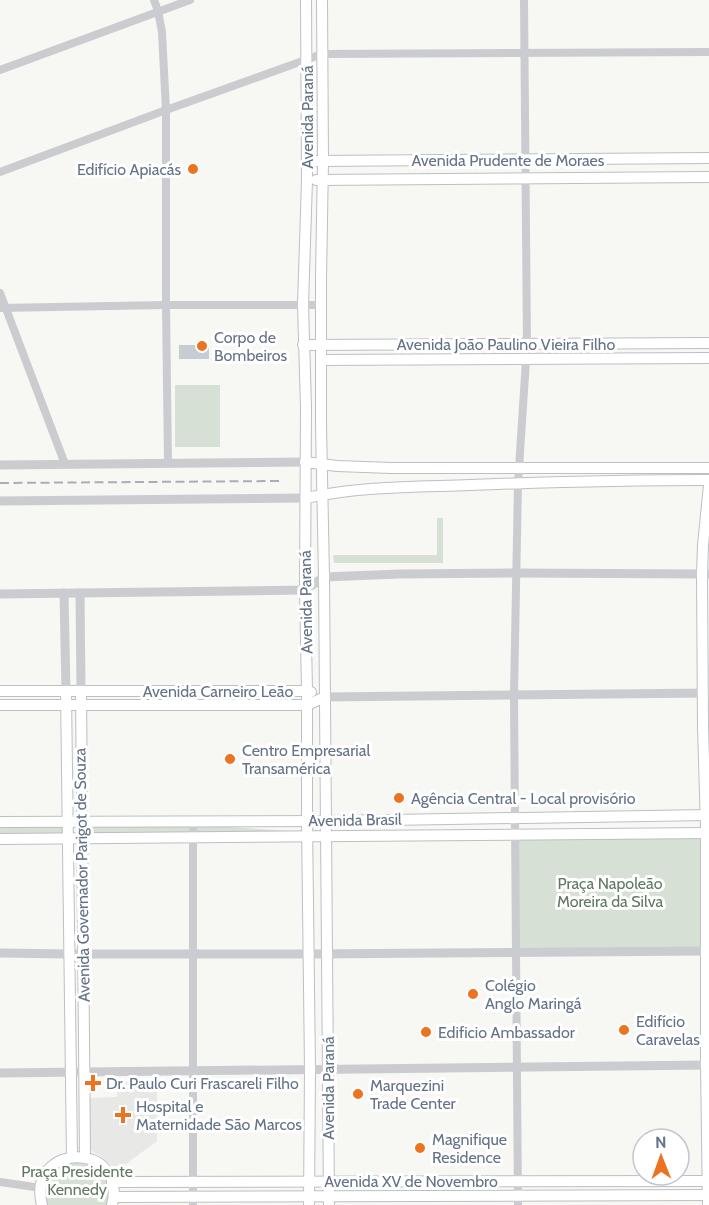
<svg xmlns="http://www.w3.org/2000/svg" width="709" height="1205" viewBox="0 0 709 1205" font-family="Cabin,sans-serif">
  <rect width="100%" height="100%" fill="#f7f7f4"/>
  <polygon fill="#e8e8e7" points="117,1082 157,1082 157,1141 118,1170 103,1158 90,1150 89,1098 117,1097"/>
  <g fill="#d7e0d5">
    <rect x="175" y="385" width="45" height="62"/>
    <polygon points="437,518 443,518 443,563 334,563 333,555 437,555"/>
    <polygon points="193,825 307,832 82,834 82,826"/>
    <polygon points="0,826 67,826 68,835 0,836"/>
    <polygon points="706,833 706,951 516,952 514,835"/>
    <polygon points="72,1157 106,1170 112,1205 42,1205 43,1181"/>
  </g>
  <rect fill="#c5ccd3" x="179" y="345" width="30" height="14"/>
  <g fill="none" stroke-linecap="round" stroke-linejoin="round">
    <g stroke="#bcbfc4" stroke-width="12">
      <g id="secondary">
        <polyline points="306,0 307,180 303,305 306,407 305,590 307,691 307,821 310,1069 309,1205"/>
        <polyline points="322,0 323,161 321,278 321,425 324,577 329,1205"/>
        <polyline points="316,161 709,158"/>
        <polyline points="316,180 709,177"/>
        <polyline points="303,345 709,343"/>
        <polyline points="321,360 709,358"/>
        <polyline points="305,462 337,466 391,468 709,468"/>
        <path d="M306,498C361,486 414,487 470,485C550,482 629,480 709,480"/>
        <polyline points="0,691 307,691 311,692"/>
        <polyline points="81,691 85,1157"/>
        <polyline points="66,692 72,1157"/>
        <polyline points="0,705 307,705 325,697"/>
        <polyline points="0,822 326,821 709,815"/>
        <polyline points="0,839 709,833"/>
        <polyline points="112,1182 709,1181"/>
        <polyline points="114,1197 709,1195"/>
        <path d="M42,1205C26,1142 128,1141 112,1205"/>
        <polyline points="708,1205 706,1066 706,828 703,727 702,574 703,545 709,485"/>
      </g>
    </g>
    <g stroke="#caccd0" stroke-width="8">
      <polyline points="154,0 158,11 162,32 166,110 166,305 168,463"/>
      <polyline points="0,70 190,0"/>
      <polyline points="0,172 166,110 322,54 709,52"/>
      <polyline points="0,293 65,464"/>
      <polyline points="0,308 166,305 321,305"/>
      <polyline points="193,822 193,1205"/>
      <polyline points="0,1182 41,1188"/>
      <polyline points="518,1205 514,695 518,483 527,345 524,0"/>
    </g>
    <g stroke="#caccd0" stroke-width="9">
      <polyline points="0,465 305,462"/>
      <polyline points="0,501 306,498"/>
      <polyline points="64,593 66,692"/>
      <polyline points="80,593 81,691"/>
      <polyline points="0,594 305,590 324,577 400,574 515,573 709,574"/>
      <polyline points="325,697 709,693"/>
      <polyline points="0,953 69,954 309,954 709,951"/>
      <polyline points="0,1073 709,1065"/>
    </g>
    <use href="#secondary" stroke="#fff" stroke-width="10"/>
    <polyline stroke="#a9adb4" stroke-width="2" stroke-dasharray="9 4.5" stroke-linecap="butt" points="0,483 280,481"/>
  </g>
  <g fill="#ec731f" stroke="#fff" stroke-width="2">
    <circle cx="193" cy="169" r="6"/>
    <circle cx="202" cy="346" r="6"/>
    <circle cx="230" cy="759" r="6"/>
    <circle cx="399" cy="798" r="6"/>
    <circle cx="473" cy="994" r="6"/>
    <circle cx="624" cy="1030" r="6"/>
    <circle cx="426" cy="1032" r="6"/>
    <path d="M90 1074h6v6h6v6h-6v6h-6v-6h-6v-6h6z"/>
    <circle cx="358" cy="1094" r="6"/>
    <path d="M120 1106h6v6h6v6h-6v6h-6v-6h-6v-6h6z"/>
    <circle cx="420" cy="1148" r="6"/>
  </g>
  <g text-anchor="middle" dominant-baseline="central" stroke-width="6" stroke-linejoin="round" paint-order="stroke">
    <g font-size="16" fill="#657287" stroke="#fff">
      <text transform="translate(307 117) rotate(-90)">Avenida Paraná</text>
      <text x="508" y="160">Avenida Prudente de Moraes</text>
      <text x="506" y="344">Avenida João Paulino Vieira Filho</text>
      <text transform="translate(306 602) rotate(-91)">Avenida Paraná</text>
      <text x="218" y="691">Avenida Carneiro Leão</text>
      <text transform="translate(355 820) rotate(-1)">Avenida Brasil</text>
      <text transform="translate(82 875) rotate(-91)">Avenida Governador Parigot de Souza</text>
      <text transform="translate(328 1088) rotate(-90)">Avenida Paraná</text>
      <text x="411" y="1181">Avenida XV de Novembro</text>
    </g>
    <g font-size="16" fill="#657287" stroke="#fff" text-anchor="start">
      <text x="181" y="169" text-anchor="end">Edifício Apiacás</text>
      <text x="214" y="337">Corpo de<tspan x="214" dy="18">Bombeiros</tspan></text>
      <text x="242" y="750">Centro Empresarial<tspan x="242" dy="18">Transamérica</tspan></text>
      <text x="411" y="798">Agência Central - Local provisório</text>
      <text x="485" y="985">Colégio<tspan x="485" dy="18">Anglo Maringá</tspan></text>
      <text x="636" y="1021">Edifício<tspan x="636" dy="18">Caravelas</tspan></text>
      <text x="438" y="1032">Edificio Ambassador</text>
      <text x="106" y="1083">Dr. Paulo Curi Frascareli Filho</text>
      <text x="370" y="1085">Marquezini<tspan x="370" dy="18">Trade Center</tspan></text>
      <text x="136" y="1106">Hospital e<tspan x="136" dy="18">Maternidade São Marcos</tspan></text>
      <text x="432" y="1139">Magnifique<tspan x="432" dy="18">Residence</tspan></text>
    </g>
    <g font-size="16" fill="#617960" stroke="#fff">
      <text x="610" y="883">Praça Napoleão<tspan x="610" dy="18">Moreira da Silva</tspan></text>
      <text x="77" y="1171">Praça Presidente<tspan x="77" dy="18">Kennedy</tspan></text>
    </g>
  </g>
  <g transform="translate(661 1157) rotate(359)"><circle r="28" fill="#ffffff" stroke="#c1c7cf" stroke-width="1.5"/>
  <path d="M0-4.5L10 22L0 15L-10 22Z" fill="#ec731f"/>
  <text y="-9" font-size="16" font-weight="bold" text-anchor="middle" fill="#657287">N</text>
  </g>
</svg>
